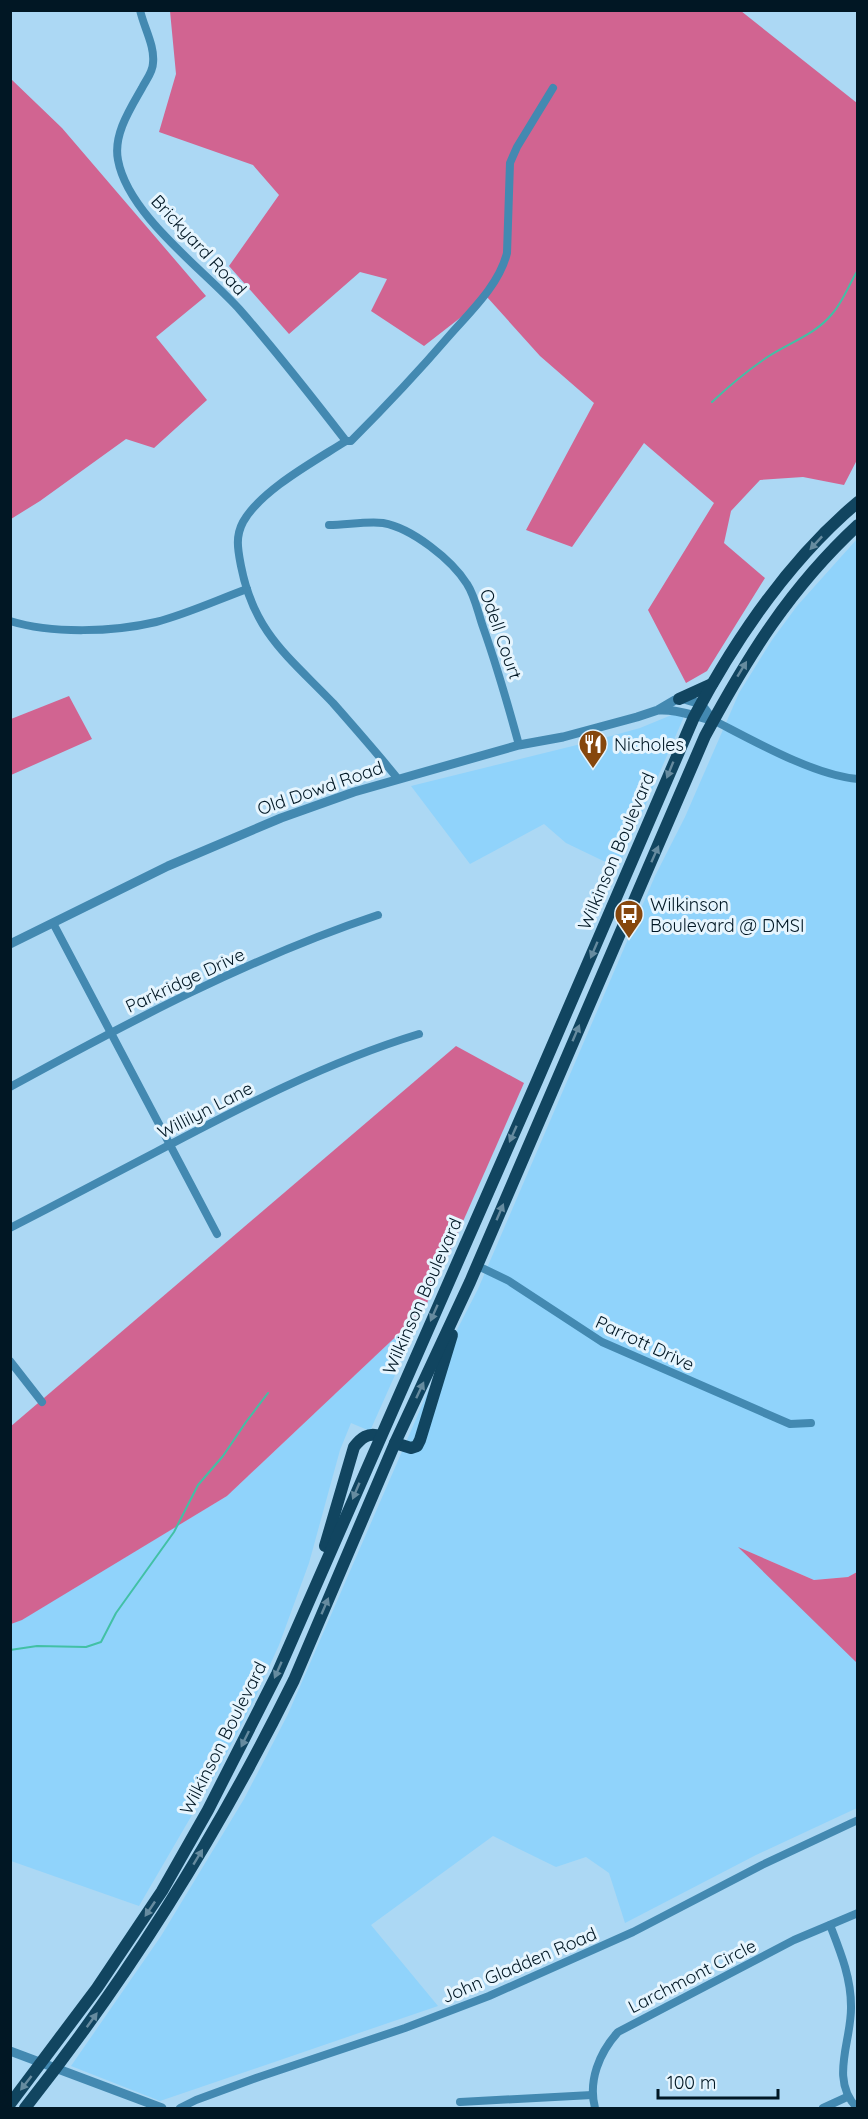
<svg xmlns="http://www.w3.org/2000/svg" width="868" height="2119" viewBox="0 0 868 2119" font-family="Quicksand,sans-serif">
  <rect width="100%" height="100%" fill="#acd8f4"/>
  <g fill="#90d3fb">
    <polygon points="857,539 857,1572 848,1577 814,1580 740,1548 857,1662 857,1808 756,1855 625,1923 609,1873 586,1857 556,1867 493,1836 371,1925 438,2006 160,2101 71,2066 161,1936 244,1799 288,1714 443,1357 478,1289 655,876 685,817 739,693 772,640 797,606"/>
    <polygon points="674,714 683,717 683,719 618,868 566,843 544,824 470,864 411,786 593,741 640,728"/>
    <polygon points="424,1310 370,1431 351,1423 340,1450 309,1563 279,1645 255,1698 217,1772 139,1906 11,1861 10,1624 22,1619 227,1496"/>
  </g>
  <g fill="#d16491">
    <polygon points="170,11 741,11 857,103 858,458 844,485 803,477 760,480 731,511 724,543 765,578 707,671 686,683 648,610 714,503 644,443 572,547 526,530 594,403 540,356 487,297 424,346 371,311 387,279 360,272 289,334 229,266 279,195 253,165 159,132 176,74"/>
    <polygon points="11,79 62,128 206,296 156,337 207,400 154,448 126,439 40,501 11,519"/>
    <polygon points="69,696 92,739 11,775 11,719"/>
    <polygon points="456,1046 524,1083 424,1310 227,1496 22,1620 11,1624 10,1427"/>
    <polygon points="738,1547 814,1580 848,1577 857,1572 857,1663"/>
  </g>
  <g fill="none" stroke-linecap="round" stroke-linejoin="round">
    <g stroke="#42c0a5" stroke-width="2">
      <path d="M712,402C729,386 747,371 766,358C788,343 815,335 832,314C843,302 849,284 858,270"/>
      <polyline points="10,1650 37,1646 86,1647 101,1642 116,1613 174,1532 198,1485 223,1456 246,1422 268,1393"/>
    </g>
    <g stroke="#4389b1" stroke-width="8">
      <path d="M140,10C144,28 155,46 153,63C153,72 146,80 142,88C130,109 113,135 118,160C128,215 203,269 240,310C277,352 312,397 346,441"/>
      <path d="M329,525C346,525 367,521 383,523C412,528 452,560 467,584C475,596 478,613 483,627C497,666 508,705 519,745"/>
      <path d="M10,621C52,634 114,632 156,622C187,614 217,600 247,589"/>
      <path d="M713,720C752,740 815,776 858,779"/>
      <path d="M398,779C377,753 355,728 333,703C289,657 254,633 241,566C238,550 235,537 243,522C261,490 315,461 346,441H351C385,407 418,372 449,336C471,311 499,285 507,253L510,163L517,147L553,88"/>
      <polyline points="53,923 217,1234"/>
      <path d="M10,1087C129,1022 249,958 378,915"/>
      <path d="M10,1228C59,1203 108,1177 156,1152C241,1107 327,1062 419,1034"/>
      <polyline points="476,1265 509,1281 602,1342 790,1424 811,1423"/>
      <polyline points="10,1361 42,1402"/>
      <path d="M830,1925C840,1951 851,1977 851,2006C852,2041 829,2079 857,2108"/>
      <polyline points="460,2102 592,2095"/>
      <polyline points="180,2108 196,2100 259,2077 405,2028 489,1996 633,1932 762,1865 858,1820"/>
      <path d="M595,2108C588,2081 599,2053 618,2032L794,1940L858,1913"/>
      <polyline points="823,2108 847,2097"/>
    </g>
    <g stroke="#4389b1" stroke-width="9">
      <path d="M660,710C679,709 695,717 713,720"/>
      <polyline points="10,944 168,866 281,818 354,792 519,745 563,737 637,717 658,710 675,700 684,699 701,704 713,720"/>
      <polyline points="10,2051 162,2108"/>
    </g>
    <g stroke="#114560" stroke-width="12">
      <polyline points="679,699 712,684"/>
      <polyline points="395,1443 411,1448 417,1446 420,1440 452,1335"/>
      <path d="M325,1546L354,1447C361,1438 368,1432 380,1436"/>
      <path d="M10,2104L97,1988L162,1891L208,1810L277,1674L537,1081L694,717C736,638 789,560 858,502"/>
      <path d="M25,2108C130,1975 219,1832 294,1680L395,1443L470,1282L705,736C748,656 790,588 858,525"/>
    </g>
  </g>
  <defs><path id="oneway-solid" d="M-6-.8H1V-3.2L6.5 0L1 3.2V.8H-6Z" transform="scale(1.5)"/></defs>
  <g fill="#668b9f">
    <use href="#oneway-solid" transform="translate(816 543) rotate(133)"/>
    <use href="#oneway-solid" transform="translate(742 669) rotate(-59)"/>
    <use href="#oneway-solid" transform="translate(670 770) rotate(112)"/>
    <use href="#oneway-solid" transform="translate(655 854) rotate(-66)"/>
    <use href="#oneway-solid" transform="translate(594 950) rotate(113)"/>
    <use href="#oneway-solid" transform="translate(576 1033) rotate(-67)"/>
    <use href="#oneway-solid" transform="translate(513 1134) rotate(114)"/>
    <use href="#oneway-solid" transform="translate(500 1212) rotate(-67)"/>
    <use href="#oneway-solid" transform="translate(434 1313) rotate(114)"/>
    <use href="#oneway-solid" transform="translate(420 1390) rotate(-65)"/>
    <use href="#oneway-solid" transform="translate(356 1491) rotate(113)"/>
    <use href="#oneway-solid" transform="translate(325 1606) rotate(-67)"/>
    <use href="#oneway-solid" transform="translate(278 1670) rotate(114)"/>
    <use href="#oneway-solid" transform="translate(245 1739) rotate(116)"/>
    <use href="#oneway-solid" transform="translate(198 1857) rotate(-59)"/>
    <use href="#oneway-solid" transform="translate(150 1909) rotate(124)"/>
    <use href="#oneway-solid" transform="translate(92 2020) rotate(-54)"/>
    <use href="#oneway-solid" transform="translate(26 2083) rotate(128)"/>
  </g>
  <defs>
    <g id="restaurant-pin" transform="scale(1.5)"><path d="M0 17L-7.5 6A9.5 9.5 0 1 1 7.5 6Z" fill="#86470d" stroke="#e6f5fe"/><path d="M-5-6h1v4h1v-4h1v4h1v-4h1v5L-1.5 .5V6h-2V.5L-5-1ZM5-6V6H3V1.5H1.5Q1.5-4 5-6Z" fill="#fff"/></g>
    <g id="bus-pin" transform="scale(1.5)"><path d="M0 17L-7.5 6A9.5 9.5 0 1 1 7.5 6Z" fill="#86470d" stroke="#e6f5fe"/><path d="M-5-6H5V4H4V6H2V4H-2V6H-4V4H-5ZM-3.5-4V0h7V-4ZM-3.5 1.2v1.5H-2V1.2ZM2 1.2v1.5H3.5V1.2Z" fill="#fff"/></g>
  </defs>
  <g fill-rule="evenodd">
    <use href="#restaurant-pin" x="593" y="744"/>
    <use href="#bus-pin" x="629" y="914"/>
  </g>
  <g text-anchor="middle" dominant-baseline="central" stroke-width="6" stroke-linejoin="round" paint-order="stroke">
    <g font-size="18" fill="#011724" stroke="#e6f5fe">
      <text transform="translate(199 245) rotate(47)">Brickyard Road</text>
      <text transform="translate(501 634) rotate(71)">Odell Court</text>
      <text transform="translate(320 788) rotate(-19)">Old Dowd Road</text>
      <text transform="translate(616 851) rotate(-67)">Wilkinson Boulevard</text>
      <text transform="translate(185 980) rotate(-25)">Parkridge Drive</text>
      <text transform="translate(205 1110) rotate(-27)">Willilyn Lane</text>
      <text transform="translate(422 1296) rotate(-66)">Wilkinson Boulevard</text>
      <text transform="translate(645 1343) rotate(25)">Parrott Drive</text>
      <text transform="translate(223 1738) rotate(-63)">Wilkinson Boulevard</text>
      <text transform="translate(519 1965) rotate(-23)">John Gladden Road</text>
      <text transform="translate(692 1976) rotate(-27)">Larchmont Circle</text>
    </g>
    <g font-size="18" fill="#011724" stroke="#e6f5fe" text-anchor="start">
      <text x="614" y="744">Nicholes</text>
      <text x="650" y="904">Wilkinson<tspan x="650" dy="21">Boulevard @ DMSI</tspan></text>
    </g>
  </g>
  <rect width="868" height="2119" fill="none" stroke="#011724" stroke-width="24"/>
  <path d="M658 2089v9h120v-9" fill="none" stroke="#011724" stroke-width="3"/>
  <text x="667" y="2089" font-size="18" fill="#011724" stroke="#e6f5fe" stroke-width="4.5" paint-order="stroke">100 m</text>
</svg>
